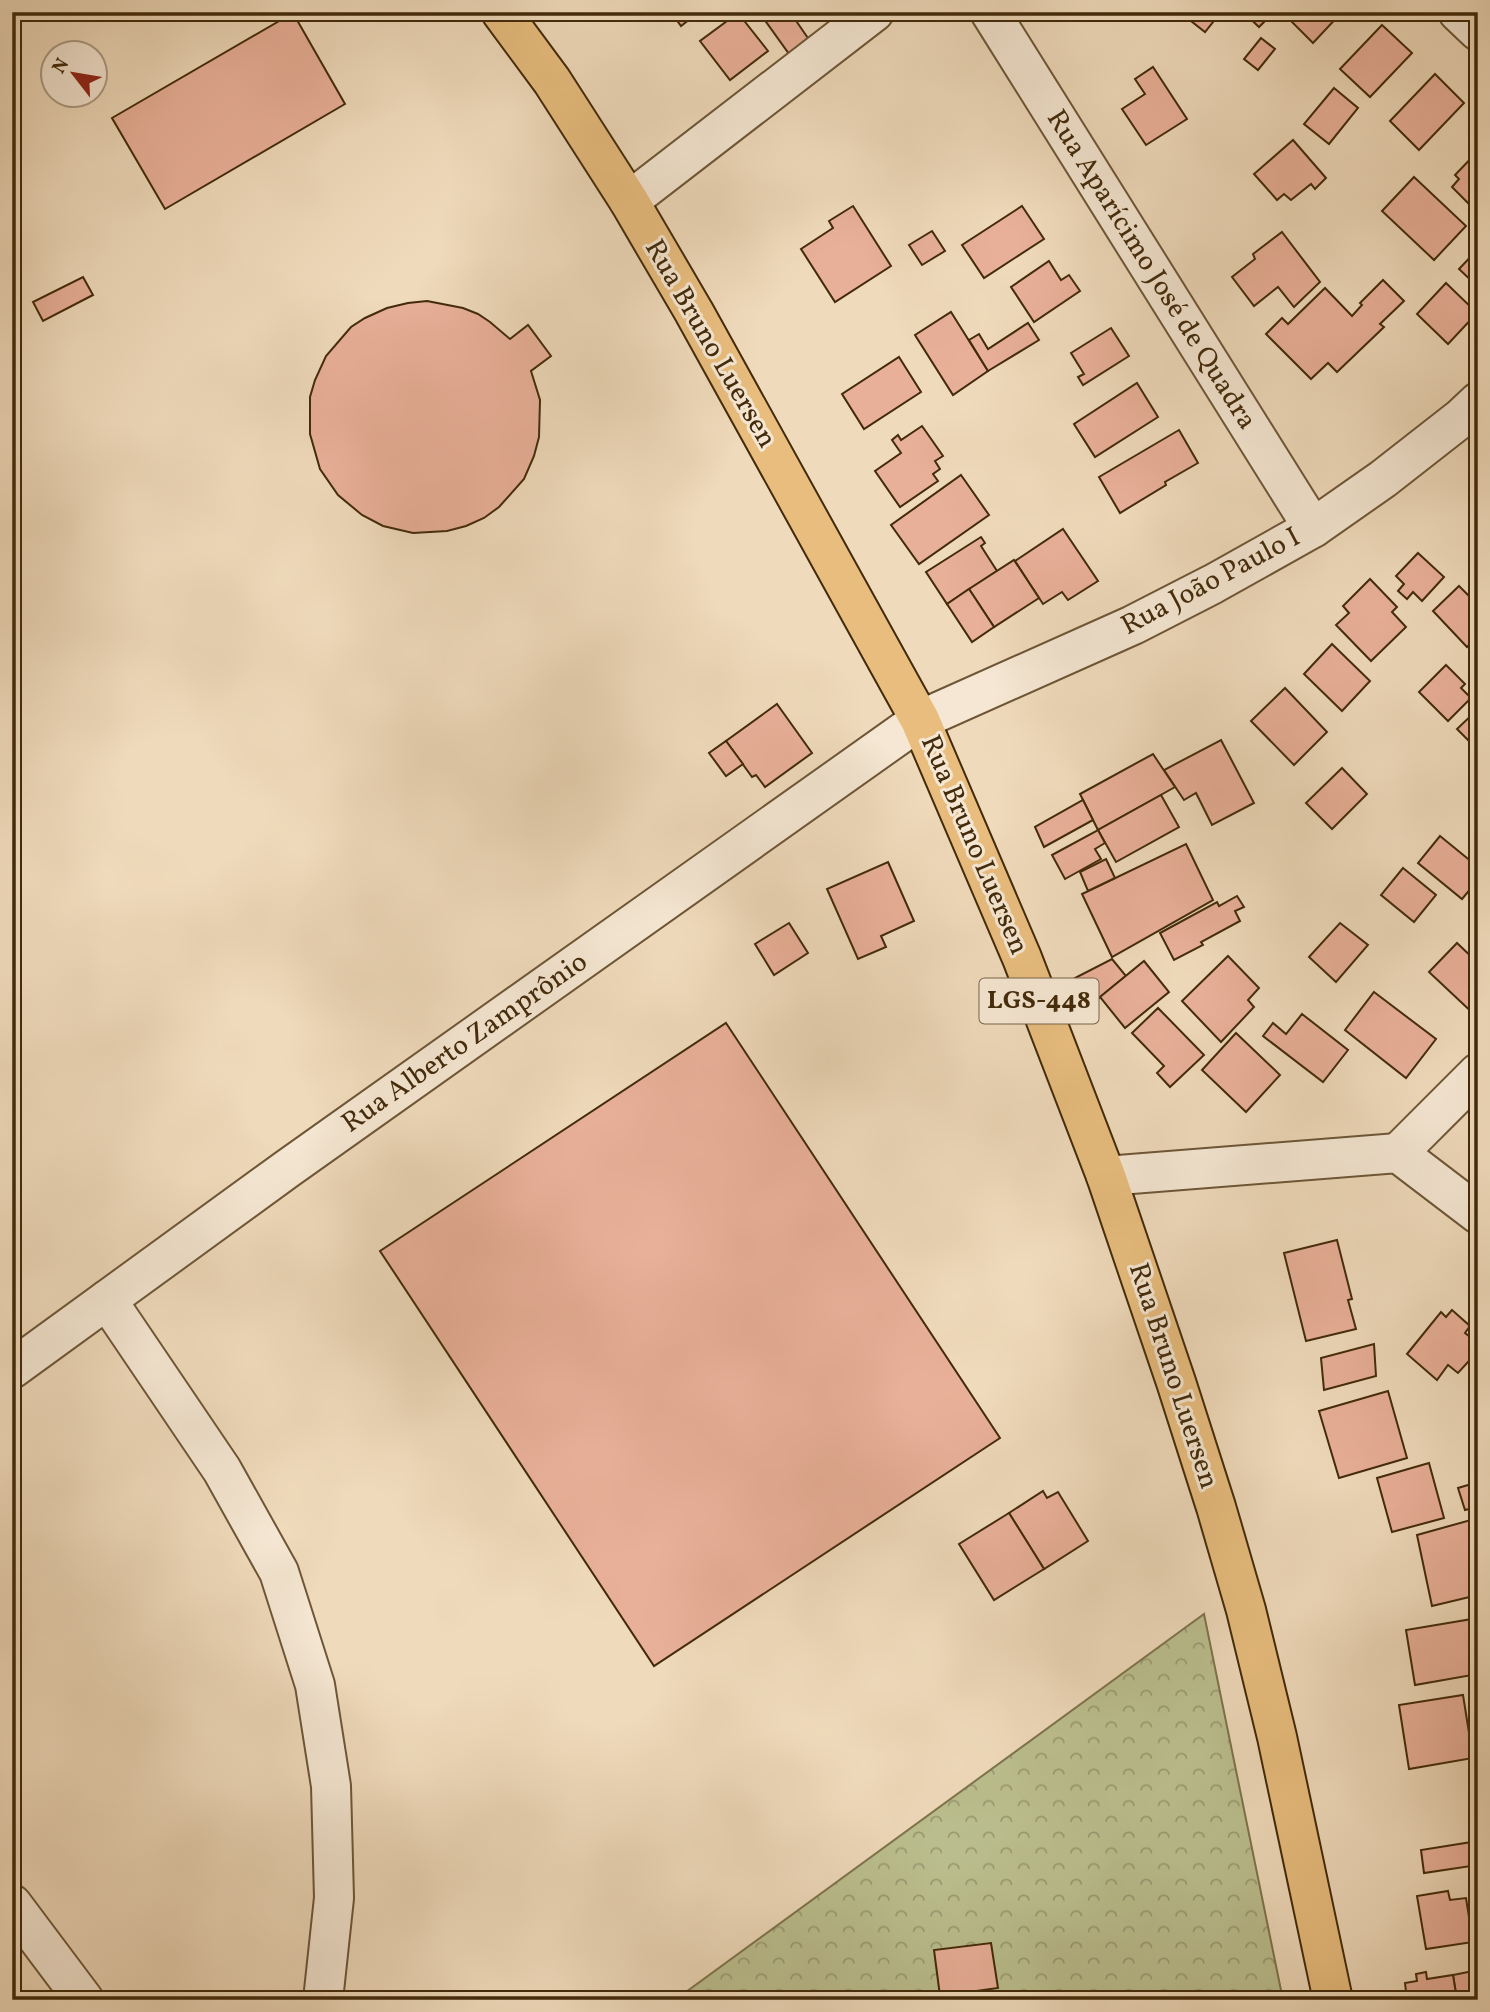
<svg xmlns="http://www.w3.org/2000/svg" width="1490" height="2012" viewBox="0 0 1490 2012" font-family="Vollkorn,serif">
  <defs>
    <pattern id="forest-crowns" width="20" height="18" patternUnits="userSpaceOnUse" patternTransform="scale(1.75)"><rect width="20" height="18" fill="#bbbf8f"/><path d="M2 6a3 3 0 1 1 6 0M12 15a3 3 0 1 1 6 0" fill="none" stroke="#9a9b73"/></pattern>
  </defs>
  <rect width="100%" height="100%" fill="#efdabb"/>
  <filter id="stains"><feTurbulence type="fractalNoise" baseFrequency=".00286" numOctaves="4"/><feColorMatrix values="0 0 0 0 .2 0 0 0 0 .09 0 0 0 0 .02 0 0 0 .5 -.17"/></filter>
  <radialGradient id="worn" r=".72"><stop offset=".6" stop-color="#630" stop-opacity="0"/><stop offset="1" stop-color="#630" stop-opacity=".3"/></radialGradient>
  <polygon fill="url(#forest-crowns)" stroke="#7e744c" stroke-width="2" points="1204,1614 1283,2000 675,2000"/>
  <g fill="#e9b099" stroke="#422a0a" stroke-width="2">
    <polygon points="671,12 699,12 681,26"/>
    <polygon points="759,12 790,12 812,44 792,58"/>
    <polygon points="1197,12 1221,12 1205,32 1191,21"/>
    <polygon points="1243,12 1274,12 1259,27"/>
    <polygon points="1295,12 1342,12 1313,43 1289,19"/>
    <polygon points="293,13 345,104 165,209 112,118"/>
    <polygon points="738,13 768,51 730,80 700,41"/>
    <polygon points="1382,25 1412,53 1370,97 1340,69"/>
    <polygon points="1261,38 1275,49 1258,70 1244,59"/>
    <polygon points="1153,67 1187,119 1146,145 1122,109 1145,94 1135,79"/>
    <polygon points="1435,74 1464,103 1419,150 1390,121"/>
    <polygon points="1334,88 1358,108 1329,144 1304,124"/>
    <polygon points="1293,140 1326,178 1315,189 1311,184 1291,200 1284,194 1277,200 1254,174"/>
    <polygon points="1478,151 1478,197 1470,205 1452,187 1459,179 1455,175"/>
    <polygon points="1414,177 1466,226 1434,260 1382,211"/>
    <polygon points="853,206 891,266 835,302 801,249 833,228 829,221"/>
    <polygon points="1022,206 1044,239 984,278 962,245"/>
    <polygon points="932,231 945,251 922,265 909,245"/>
    <polygon points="1282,232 1320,282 1294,307 1278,287 1254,306 1232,277 1255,259 1253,254"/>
    <polygon points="1478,249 1478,287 1459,269"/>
    <polygon points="1049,261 1061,280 1069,275 1080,291 1034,322 1011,287"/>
    <polygon points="83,277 93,295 43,321 33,302"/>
    <polygon points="1383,280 1404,301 1380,324 1384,327 1337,372 1328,363 1311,379 1266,334 1282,318 1288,324 1325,288 1352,316 1362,305 1360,303"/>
    <polygon points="1446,283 1477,313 1448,344 1417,314"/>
    <polygon points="427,301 463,308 478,314 490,322 510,339 528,325 551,356 531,371 540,400 539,437 534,456 524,479 499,507 484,518 466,526 447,531 413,533 383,526 362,515 338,495 320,469 310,434 310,397 315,380 326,356 351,327 365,318 387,308 408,303"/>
    <polygon points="951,312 988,371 953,395 915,335"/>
    <polygon points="1028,323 1039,340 988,371 969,340 979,334 988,349"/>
    <polygon points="1111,328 1129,356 1083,385 1078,377 1084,374 1071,353"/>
    <polygon points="899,357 921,392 864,429 842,394"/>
    <polygon points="1137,383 1158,417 1095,457 1074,424"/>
    <polygon points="922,426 943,456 935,461 940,469 933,474 938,481 900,507 875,471 901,453 892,440 898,435 901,440"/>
    <polygon points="1179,430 1198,463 1165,482 1166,485 1120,513 1099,477"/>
    <polygon points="961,475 989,515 919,564 891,525"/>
    <polygon points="1063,529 1098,581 1068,600 1062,592 1043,604 1015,561"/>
    <polygon points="981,537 985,543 981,546 997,571 947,604 926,572"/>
    <polygon points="1418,553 1444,577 1422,601 1413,592 1407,599 1398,591 1404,584 1396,576"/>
    <polygon points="1014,560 1039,598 994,627 969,589"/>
    <polygon points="1370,579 1397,607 1392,612 1406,627 1371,661 1336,625 1349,613 1343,606"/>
    <polygon points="1459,586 1478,605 1478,636 1467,647 1433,611"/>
    <polygon points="969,589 994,627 972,642 947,604"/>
    <polygon points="1332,644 1370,681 1342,711 1304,674"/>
    <polygon points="1446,665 1465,684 1461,688 1471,698 1448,721 1419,692"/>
    <polygon points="1285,688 1327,732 1294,765 1251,721"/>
    <polygon points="777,704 812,753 765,787 756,775 752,777 726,741"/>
    <polygon points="1478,709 1478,750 1457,729"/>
    <polygon points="1221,740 1254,803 1212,825 1196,793 1184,800 1164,770"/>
    <polygon points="726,741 743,764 726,776 709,753"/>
    <polygon points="1153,754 1175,787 1098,830 1080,794"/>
    <polygon points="1342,768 1367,794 1332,829 1306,803"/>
    <polygon points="1161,795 1179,827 1116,862 1098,830"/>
    <polygon points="1083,800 1093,820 1044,847 1035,827"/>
    <polygon points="1098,830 1105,843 1095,849 1101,859 1065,879 1052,855"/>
    <polygon points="1440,836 1478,867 1478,880 1462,899 1418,863"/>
    <polygon points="1186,844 1213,900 1112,957 1082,894"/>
    <polygon points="1106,859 1115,878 1088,891 1080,872"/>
    <polygon points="888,862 914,921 881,936 886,947 858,959 827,889"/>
    <polygon points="1403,868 1436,895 1414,922 1381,895"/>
    <polygon points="1237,896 1244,907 1235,911 1240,921 1201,942 1203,945 1174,960 1160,933 1217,902 1219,906"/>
    <polygon points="789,923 808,953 774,975 755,944"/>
    <polygon points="1340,923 1368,945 1336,982 1309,957"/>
    <polygon points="1457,943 1478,963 1478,1018 1429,972"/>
    <polygon points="1228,956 1259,988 1248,1000 1254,1007 1221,1042 1182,1001"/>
    <polygon points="1112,959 1126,976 1087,1008 1075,978"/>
    <polygon points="1144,961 1169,992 1125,1028 1100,997"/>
    <polygon points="1374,992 1436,1039 1406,1078 1345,1030"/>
    <polygon points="1158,1008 1204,1055 1170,1087 1157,1073 1164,1066 1132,1033"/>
    <polygon points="1302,1014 1348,1050 1323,1082 1263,1036 1273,1023 1286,1034"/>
    <polygon points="726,1023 1000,1438 654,1666 380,1251"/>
    <polygon points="1236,1033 1280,1075 1246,1112 1202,1070"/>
    <polygon points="1337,1240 1352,1299 1348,1300 1356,1329 1306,1341 1284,1253"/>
    <polygon points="1452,1310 1470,1326 1465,1333 1478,1343 1478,1351 1458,1373 1448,1365 1437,1380 1407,1354 1441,1312 1446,1317"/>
    <polygon points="1374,1344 1376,1376 1324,1390 1321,1358"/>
    <polygon points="1388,1391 1407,1458 1339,1478 1319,1411"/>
    <polygon points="1429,1463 1444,1518 1392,1532 1377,1478"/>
    <polygon points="1478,1482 1478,1507 1465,1510 1458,1488"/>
    <polygon points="1043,1491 1047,1498 1058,1492 1088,1541 1044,1569 1009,1513"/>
    <polygon points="1009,1513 1044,1569 994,1600 959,1544"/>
    <polygon points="1478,1518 1478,1595 1432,1606 1417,1535"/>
    <polygon points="1478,1618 1478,1674 1415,1685 1406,1630"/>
    <polygon points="1463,1695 1473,1758 1409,1769 1399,1705"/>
    <polygon points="1478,1841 1478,1865 1424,1873 1421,1850"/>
    <polygon points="1448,1891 1450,1900 1466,1898 1473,1942 1426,1949 1417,1896"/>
    <polygon points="991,1943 998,1988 940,1996 934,1950"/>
    <polygon points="1478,1970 1478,2000 1457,2000 1453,1975"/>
    <polygon points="1426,1972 1427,1979 1453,1975 1457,2000 1407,2000 1405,1983 1417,1981 1416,1974"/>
  </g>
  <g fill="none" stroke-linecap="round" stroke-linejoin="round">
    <g stroke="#6d5636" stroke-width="42">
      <g id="minor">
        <polyline points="990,12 1313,528"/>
        <polyline points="1458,12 1478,31"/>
        <polyline points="629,201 874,12"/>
        <polyline points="1398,1153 1478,1073"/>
        <polyline points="1106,1176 1398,1153 1478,1214"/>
        <polyline points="107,1300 222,1470 279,1572 315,1685 331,1786 334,1898 323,2000"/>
        <polyline points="12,1369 287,1169 920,720 1133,625 1213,584 1313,528 1383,479 1461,418 1478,402"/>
        <polyline points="12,1904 84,2000"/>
      </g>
    </g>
    <g stroke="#422a0a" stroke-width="42">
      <polyline id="major" points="501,12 552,81 629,201 694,312 920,720 1022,958 1106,1176 1176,1382 1216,1507 1246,1610 1277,1737 1333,2000"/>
    </g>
    <use href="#minor" stroke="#f5e7d3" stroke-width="38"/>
    <use href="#major" stroke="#e8bd7e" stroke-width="38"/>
  </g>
  <g text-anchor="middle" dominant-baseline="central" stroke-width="6" stroke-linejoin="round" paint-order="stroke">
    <rect fill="#f5e7d3" stroke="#786346" stroke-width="2" x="979.5" y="978.5" width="119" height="45" rx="5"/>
    <g font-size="26" font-weight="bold" fill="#422a0a">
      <text x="1039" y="1001">LGS-448</text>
    </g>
    <g font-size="28" fill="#422a0a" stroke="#f5e7d3">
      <text transform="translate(1151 270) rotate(58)">Rua Aparícimo José de Quadra</text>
      <text transform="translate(710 344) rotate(60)">Rua Bruno Luersen</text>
      <text transform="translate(1211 582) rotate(-28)">Rua João Paulo I</text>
      <text transform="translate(974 845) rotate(67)">Rua Bruno Luersen</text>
      <text transform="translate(465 1043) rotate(-35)">Rua Alberto Zamprônio</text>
      <text transform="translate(1173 1376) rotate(72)">Rua Bruno Luersen</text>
    </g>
  </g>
  <rect width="1490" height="2012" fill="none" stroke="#efdabb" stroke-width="42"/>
  <rect x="14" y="14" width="1462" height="1984" fill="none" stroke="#422a0a" stroke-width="3.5"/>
  <rect x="21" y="21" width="1448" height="1970" fill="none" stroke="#422a0a" stroke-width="2"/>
  <g transform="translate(74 74) rotate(301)"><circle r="33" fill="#f5e7d3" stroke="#ad9b83" stroke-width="2"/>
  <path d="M0-5L12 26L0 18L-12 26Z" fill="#8f2418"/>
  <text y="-10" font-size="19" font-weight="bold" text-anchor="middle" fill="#422a0a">N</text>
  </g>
  <rect width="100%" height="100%" filter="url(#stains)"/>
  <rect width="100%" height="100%" fill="url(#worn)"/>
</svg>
